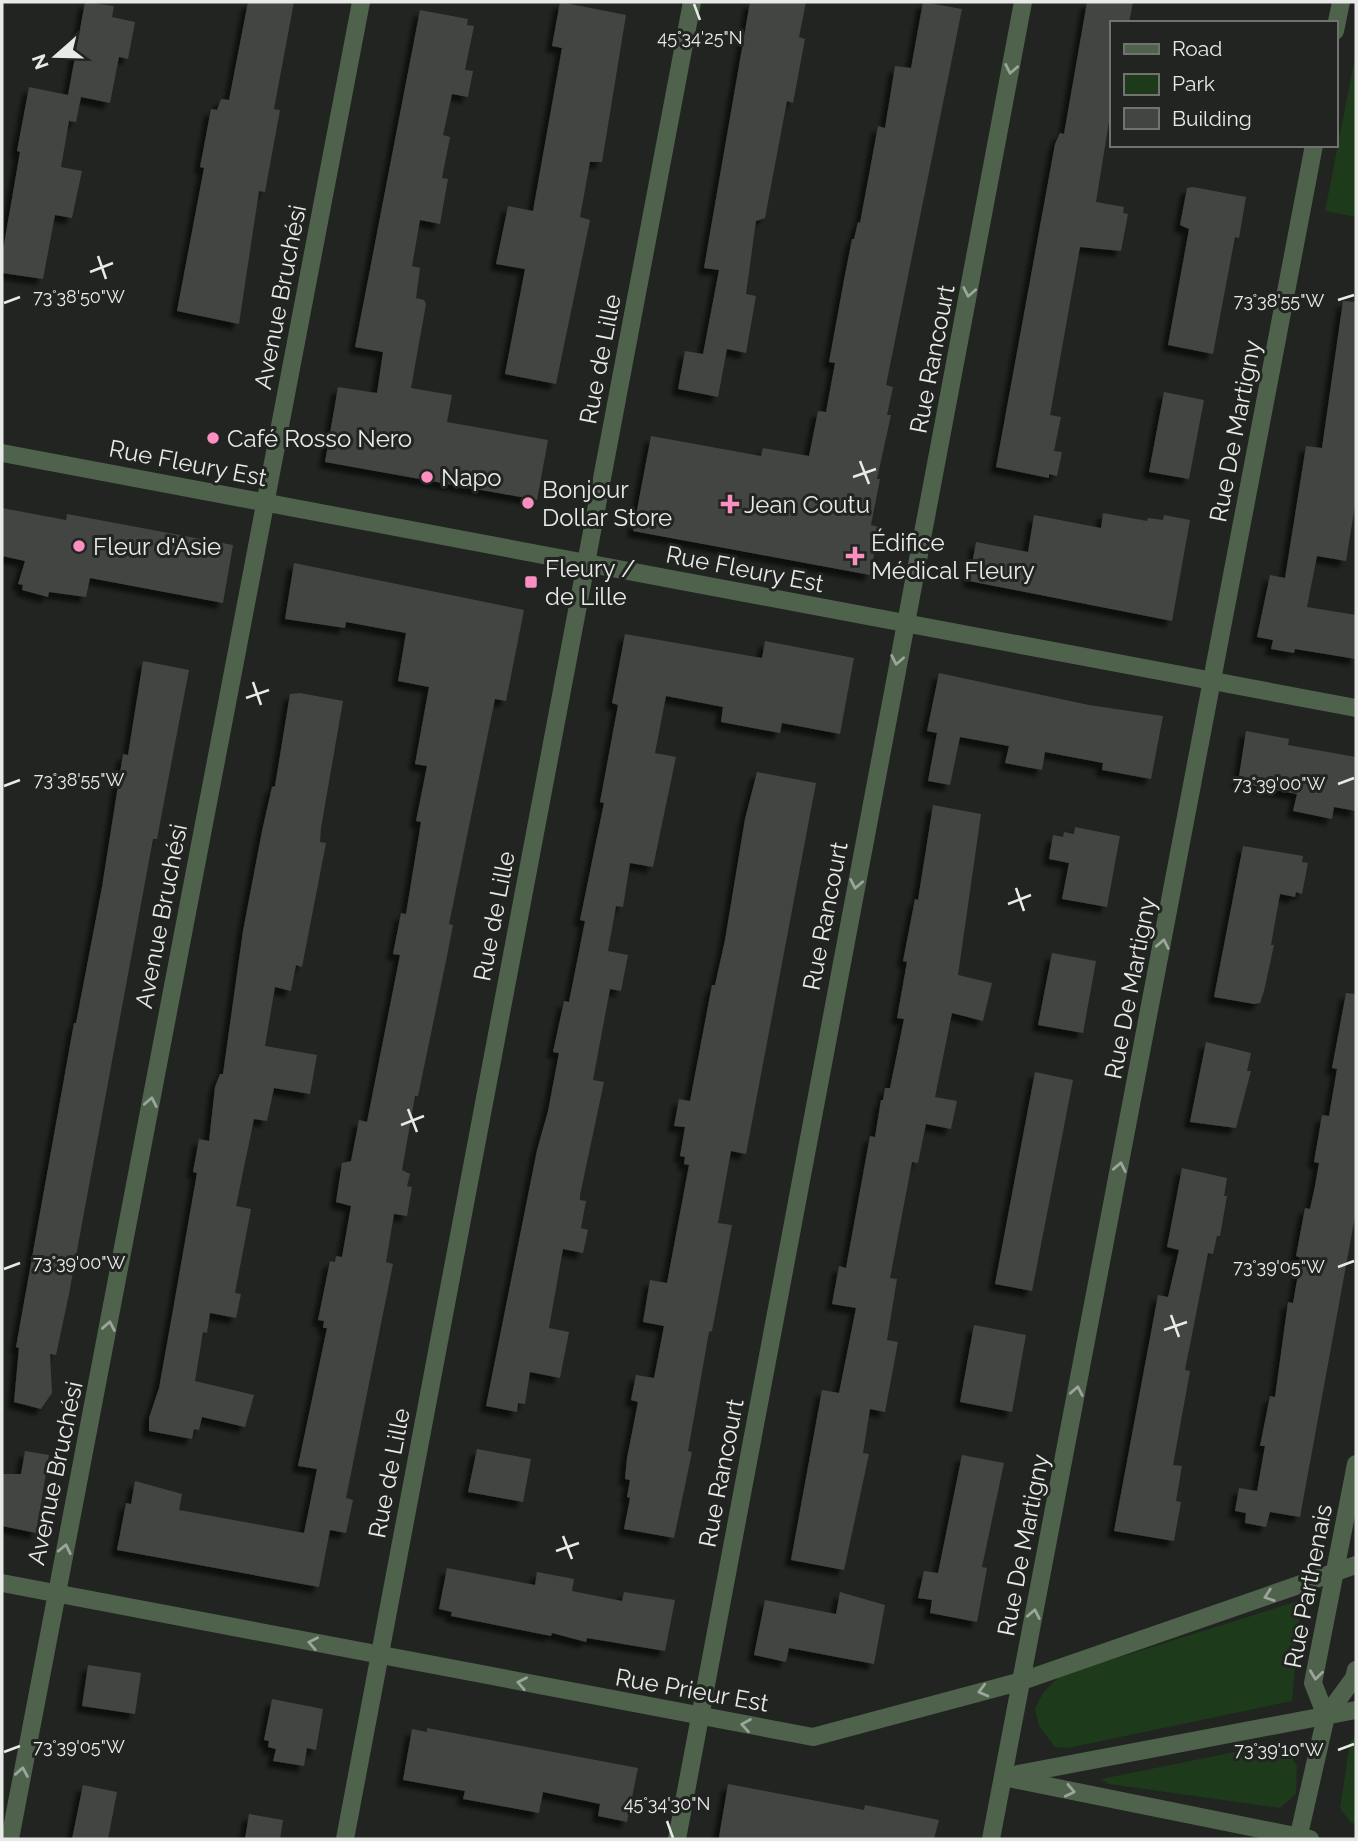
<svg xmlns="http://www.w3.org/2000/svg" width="1358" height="1841" viewBox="0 0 1358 1841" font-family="Raleway,sans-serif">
  <defs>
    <filter id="shadow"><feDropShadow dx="-6" dy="6" stdDeviation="2" flood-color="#0009"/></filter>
  </defs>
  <rect width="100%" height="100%" fill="#212421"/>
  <g fill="#1d3a1b">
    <polygon points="1356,52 1356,217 1325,211"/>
    <polygon points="1301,1600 1292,1701 1068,1748 1055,1747 1039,1726 1035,1709 1043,1693 1060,1676"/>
    <polygon points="1356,1737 1356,1824 1351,1823 1340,1808 1350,1742"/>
    <polygon points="1283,1745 1297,1766 1296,1794 1280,1808 1109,1784 1101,1779 1264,1746"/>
  </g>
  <g fill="#424542" filter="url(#shadow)">
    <polygon points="85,2 114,6 112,17 135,22 128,59 119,57 110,103 81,97 76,122 69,121 61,167 82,171 72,218 55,215 43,279 2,273 2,256 20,152 17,151 29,87 68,95"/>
    <polygon points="248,2 294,2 274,109 280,110 265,192 259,191 239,324 177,311 204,168 200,167 211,109 217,110 221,99 229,100"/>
    <polygon points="560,2 626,15 602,162 590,162 580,217 590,220 556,384 505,374 525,269 496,264 508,206 533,211 562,48 552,46"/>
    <polygon points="750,2 806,2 799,37 805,39 793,103 787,101 765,218 756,221 746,294 756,296 746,353 727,349 718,397 678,389 685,351 703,354 719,270 704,268"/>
    <polygon points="923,2 962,9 886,385 893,387 887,415 891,415 877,479 880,479 871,525 879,527 870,575 633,531 651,436 761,456 763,448 809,456 818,411 826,412 835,363 829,362 844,280 852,239 854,239 858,222 860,223 878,126 885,128 895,66 911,68"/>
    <polygon points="1087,2 1133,2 1129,23 1111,23 1111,109 1096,202 1124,207 1123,213 1128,214 1121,251 1080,247 1050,415 1061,417 1054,451 1062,452 1057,476 1049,474 1049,478 996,467 1055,144 1060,133 1064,134"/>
    <polygon points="420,10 468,19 467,25 474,26 465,70 473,71 468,97 452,94 443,135 450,137 442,178 448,179 440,224 420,220 412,266 420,268 416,298 424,300 426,304 411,388 452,395 447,422 548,440 537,500 325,462 338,387 377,393 383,352 355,347"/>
    <polygon points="1193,187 1246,197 1239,238 1235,237 1213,354 1168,345 1189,229 1180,225 1187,188"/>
    <polygon points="1343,301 1356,302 1356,499 1346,561 1317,556 1307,607 1356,615 1356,659 1295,649 1294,653 1271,649 1273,640 1257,637 1270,575 1285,578 1306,446 1322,448"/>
    <polygon points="1164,392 1204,400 1189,479 1149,472"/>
    <polygon points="2,508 66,520 67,514 233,545 223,603 90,578 86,597 49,592 48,597 22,590 23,585 18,584 25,561 2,556"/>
    <polygon points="1103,513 1147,521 1148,518 1163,520 1164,515 1190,520 1172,621 969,581 976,542 1028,552 1034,515 1101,528"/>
    <polygon points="294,563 524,610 506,701 495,699 449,924 453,925 447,956 418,1096 415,1096 402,1170 410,1174 407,1186 412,1187 407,1216 394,1214 386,1262 393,1264 346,1498 353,1500 346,1533 330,1530 319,1587 117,1550 126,1503 131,1504 135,1481 182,1494 179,1510 304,1533 317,1469 298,1466 327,1328 323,1328 324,1321 318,1320 330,1261 335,1262 336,1256 342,1257 351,1206 336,1202 342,1163 351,1161 359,1120 367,1122 400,955 393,954 401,913 406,914 421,822 416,821 427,766 415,764 429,687 398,681 406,633 346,622 345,628 285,619"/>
    <polygon points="625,634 762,658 765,641 854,658 840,734 782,723 780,733 721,722 723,707 666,696 655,753 676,757 653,867 630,863 623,907 616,906 608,951 628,955 621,991 610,989 593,1080 604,1082 580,1195 580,1200 586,1201 581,1228 588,1230 583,1253 563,1249 549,1328 569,1332 560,1378 530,1372 525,1404 518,1403 517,1412 486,1406 537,1150 548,1111 559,1053 553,1052 564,1001 569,1002 585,921 580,920 604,803 600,802 618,705 612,703"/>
    <polygon points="143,661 189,670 157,839 153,839 69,1294 56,1355 50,1354 52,1393 41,1409 14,1402 19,1348 16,1347 74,1023 76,1023 102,887 123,754 128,755"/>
    <polygon points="939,673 1089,705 1163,716 1151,779 1102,770 1103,763 1045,752 1042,770 1005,763 1009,746 960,737 950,785 928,781 937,733 927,731"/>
    <polygon points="300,693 343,701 321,828 320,842 326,843 302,967 296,965 291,991 275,987 265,1046 317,1055 310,1094 274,1088 267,1121 254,1119 236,1206 251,1209 235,1293 241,1294 236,1318 210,1313 207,1333 203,1332 195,1381 254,1395 245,1427 202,1417 199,1430 194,1429 192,1439 149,1431 149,1418 159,1388 173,1310 197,1173 193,1172 199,1139 209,1141 215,1087 220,1074 223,1074 243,931 262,831 272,787 275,786 290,694"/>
    <polygon points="1246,731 1289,739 1288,745 1356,757 1356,811 1334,807 1332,819 1293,811 1297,794 1238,783"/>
    <polygon points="757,772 816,783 746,1154 731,1151 718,1223 732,1225 712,1331 709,1332 688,1451 692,1452 674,1538 624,1529 630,1498 627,1497 630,1480 625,1479 627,1458 638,1402 631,1400 636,1375 654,1378 664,1326 643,1322 650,1280 667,1283 689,1165 684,1164 685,1157 680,1156 685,1127 674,1126 679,1099 690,1101 712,985 715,985 725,940 745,819"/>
    <polygon points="933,805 981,814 958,975 992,983 983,1021 952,1013 935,1097 957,1101 951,1129 926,1124 918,1163 912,1162 890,1278 897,1279 887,1340 898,1342 885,1412 870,1409 863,1453 869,1454 844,1570 791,1560 822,1390 839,1393 856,1308 832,1304 839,1266 846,1268 870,1136 875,1137 881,1100 883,1100 885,1088 890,1088 904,1019 897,1018 907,962 903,961 915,899 918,900"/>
    <polygon points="1075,827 1120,836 1107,907 1062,899 1069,863 1049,859 1053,835 1063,837 1064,832 1074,834"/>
    <polygon points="1243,846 1303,856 1302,862 1308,863 1302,894 1296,892 1295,897 1280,894 1271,945 1274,945 1264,991 1260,1003 1254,1004 1214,997"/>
    <polygon points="1052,953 1096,961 1083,1033 1038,1025"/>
    <polygon points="1346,993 1356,994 1356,1211 1300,1517 1270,1512 1266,1527 1245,1523 1246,1513 1235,1511 1239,1488 1257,1491 1265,1446 1260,1446 1270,1396 1275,1397 1288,1302 1293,1303 1301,1258 1296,1256 1305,1208 1310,1209 1315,1186 1319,1163 1314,1162 1322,1115 1329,1116 1337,1069 1332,1068"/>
    <polygon points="1206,1042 1251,1053 1247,1071 1251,1071 1236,1128 1190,1122"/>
    <polygon points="1035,1072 1073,1080 1032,1291 995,1284"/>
    <polygon points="1182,1168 1227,1178 1224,1196 1227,1196 1220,1236 1217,1236 1213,1254 1208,1253 1185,1370 1190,1371 1173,1465 1182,1466 1176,1501 1181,1502 1174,1541 1114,1531 1158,1295 1168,1297 1179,1250 1167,1247"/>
    <polygon points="974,1325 1026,1335 1012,1412 960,1402"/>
    <polygon points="477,1449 531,1459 523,1502 468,1492"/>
    <polygon points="25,1451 49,1455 36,1533 2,1526 2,1474 21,1474"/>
    <polygon points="962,1455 1004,1463 982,1567 987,1568 977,1622 930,1613 932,1600 918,1598 924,1571 938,1573"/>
    <polygon points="447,1568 535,1585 537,1572 574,1579 572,1591 622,1601 624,1592 675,1600 665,1651 587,1638 586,1642 552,1633 551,1636 451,1616 452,1612 439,1609"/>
    <polygon points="840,1592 885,1605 874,1664 789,1648 786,1662 754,1655 765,1600 836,1614"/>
    <polygon points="88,1665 141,1673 135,1714 82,1706"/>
    <polygon points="272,1699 323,1709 316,1750 307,1748 304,1766 273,1761 276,1749 268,1747 269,1741 264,1740"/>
    <polygon points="427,1728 638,1768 627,1822 598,1816 600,1804 543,1792 539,1813 463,1799 465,1791 403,1780 412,1729 427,1732"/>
    <polygon points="728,1784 864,1810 865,1805 939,1820 934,1839 721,1839 719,1837"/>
    <polygon points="83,1785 117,1792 108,1839 72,1839"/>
    <polygon points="249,1814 283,1820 280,1839 245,1839"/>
  </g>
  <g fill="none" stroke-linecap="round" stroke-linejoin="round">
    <g stroke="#4e624c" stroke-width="18">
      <polyline points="1335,31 1341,2"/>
      <polyline points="2,453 1356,708"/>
      <polyline points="2,1583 813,1737 1022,1681 1356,1565"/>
      <polyline points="1326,1716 1313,1683 1356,1464"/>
      <polyline points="1003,1777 1356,1710"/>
      <polyline points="1013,1779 1310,1839"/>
      <polyline points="10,1839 361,2"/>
      <polyline points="345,1839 692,2"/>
      <polyline points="677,1839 1023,2"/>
      <polyline points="991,1839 1314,145"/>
      <polyline points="1298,1839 1326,1716 1354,1678 1356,1670"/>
    </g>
  </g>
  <defs><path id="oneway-chevron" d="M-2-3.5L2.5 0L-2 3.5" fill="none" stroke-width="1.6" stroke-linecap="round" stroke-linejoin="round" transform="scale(1.75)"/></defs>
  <g stroke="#9ba69a">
    <use href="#oneway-chevron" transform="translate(1011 69) rotate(101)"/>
    <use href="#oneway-chevron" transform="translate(969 292) rotate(101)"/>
    <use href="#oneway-chevron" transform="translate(897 660) rotate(101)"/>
    <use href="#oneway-chevron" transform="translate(856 884) rotate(101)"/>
    <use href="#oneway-chevron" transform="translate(1163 944) rotate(-79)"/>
    <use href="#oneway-chevron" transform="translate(151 1102) rotate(-79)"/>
    <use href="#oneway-chevron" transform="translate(1120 1167) rotate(-79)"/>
    <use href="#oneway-chevron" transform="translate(109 1326) rotate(-80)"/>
    <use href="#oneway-chevron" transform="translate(1077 1391) rotate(-79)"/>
    <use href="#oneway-chevron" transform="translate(65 1549) rotate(-78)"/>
    <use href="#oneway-chevron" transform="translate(1269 1596) rotate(161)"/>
    <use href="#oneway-chevron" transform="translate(1034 1614) rotate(-79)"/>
    <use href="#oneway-chevron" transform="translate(313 1643) rotate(-169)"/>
    <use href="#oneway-chevron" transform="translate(1316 1675) rotate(97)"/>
    <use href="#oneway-chevron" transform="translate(522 1683) rotate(-169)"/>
    <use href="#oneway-chevron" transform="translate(983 1691) rotate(165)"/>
    <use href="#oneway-chevron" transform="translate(746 1725) rotate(-170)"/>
    <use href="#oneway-chevron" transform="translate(22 1772) rotate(-80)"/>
    <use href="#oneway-chevron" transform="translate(1070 1791) rotate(12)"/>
  </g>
  <path fill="none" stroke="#e8eae8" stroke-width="2.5" d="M694,4L700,20M98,256L106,279M90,272L113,263M1338,300L1354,295M4,303L20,297M860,461L869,484M853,477L876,469M253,682L261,705M246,698L269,690M1338,784L1354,778M4,786L20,780M1016,888L1024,911M1008,904L1031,895M408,1109L417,1132M401,1125L424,1116M1338,1267L1354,1261M4,1269L20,1263M1171,1315L1179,1337M1164,1330L1187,1322M563,1536L572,1559M556,1551L579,1543M1338,1750L1354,1744M4,1752L20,1746M667,1821L673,1838"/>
  <g fill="#fd8ec0" stroke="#212421" stroke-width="2.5">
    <circle cx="213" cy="438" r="7"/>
    <circle cx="427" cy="477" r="7"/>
    <circle cx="528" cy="503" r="7"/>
    <path d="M726.5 493.5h7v7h7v7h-7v7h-7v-7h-7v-7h7z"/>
    <circle cx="79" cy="546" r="7"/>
    <path d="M851.5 545.5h7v7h7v7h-7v7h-7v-7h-7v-7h7z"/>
    <rect x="524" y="575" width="14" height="14" rx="3.5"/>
  </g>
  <g text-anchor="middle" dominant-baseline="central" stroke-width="6" stroke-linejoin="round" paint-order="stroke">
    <g font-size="24" fill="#e8eae8" stroke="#212421">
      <text transform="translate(280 297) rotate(-79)">Avenue Bruchési</text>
      <text transform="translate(600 359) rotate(-79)">Rue de Lille</text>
      <text transform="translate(932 359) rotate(-79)">Rue Rancourt</text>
      <text transform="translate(1235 431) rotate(-79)">Rue De Martigny</text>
      <text transform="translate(188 463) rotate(11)">Rue Fleury Est</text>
      <text transform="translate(745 569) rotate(11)">Rue Fleury Est</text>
      <text transform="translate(161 916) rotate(-79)">Avenue Bruchési</text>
      <text transform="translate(494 916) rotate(-79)">Rue de Lille</text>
      <text transform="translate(825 916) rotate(-79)">Rue Rancourt</text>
      <text transform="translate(1130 988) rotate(-79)">Rue De Martigny</text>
      <text transform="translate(55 1473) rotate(-78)">Avenue Bruchési</text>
      <text transform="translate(389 1473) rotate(-79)">Rue de Lille</text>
      <text transform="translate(721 1473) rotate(-79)">Rue Rancourt</text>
      <text transform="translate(1023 1545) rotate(-79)">Rue De Martigny</text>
      <text transform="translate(1308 1586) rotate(-79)">Rue Parthenais</text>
      <text transform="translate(692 1690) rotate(10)">Rue Prieur Est</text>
    </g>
    <g font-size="24" fill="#e8eae8" stroke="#212421" text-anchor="start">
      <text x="227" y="438">Café Rosso Nero</text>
      <text x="441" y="477">Napo</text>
      <text x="542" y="489">Bonjour<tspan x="542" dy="28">Dollar Store</tspan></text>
      <text x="744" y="504">Jean Coutu</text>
      <text x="871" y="542">Édifice<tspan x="871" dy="28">Médical Fleury</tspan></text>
      <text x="93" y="546">Fleur d'Asie</text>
      <text x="545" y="568">Fleury /<tspan x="545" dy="28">de Lille</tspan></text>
    </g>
  </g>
  <g font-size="18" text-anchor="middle" fill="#e8eae8" stroke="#212421" stroke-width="6" stroke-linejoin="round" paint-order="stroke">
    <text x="700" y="44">45°34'25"N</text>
    <text x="79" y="303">73°38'50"W</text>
    <text x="1279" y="307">73°38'55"W</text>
    <text x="79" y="786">73°38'55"W</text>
    <text x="1279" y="790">73°39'00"W</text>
    <text x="79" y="1269">73°39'00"W</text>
    <text x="1279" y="1273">73°39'05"W</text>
    <text x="79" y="1753">73°39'05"W</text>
    <text x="1279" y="1756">73°39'10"W</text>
    <text x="667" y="1810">45°34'30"N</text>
  </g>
  <rect width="1358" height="1841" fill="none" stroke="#e8eae8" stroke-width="7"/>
  <rect x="1110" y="21" width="228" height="126" fill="#212421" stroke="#717371" stroke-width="2"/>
  <rect x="1124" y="44" width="35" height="10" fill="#4e624c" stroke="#717371" stroke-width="2"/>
  <text x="1172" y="56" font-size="21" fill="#e8eae8">Road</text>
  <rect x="1124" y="74" width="35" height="21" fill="#1d3a1b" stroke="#717371" stroke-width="2"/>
  <text x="1172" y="91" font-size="21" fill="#e8eae8">Park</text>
  <rect x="1124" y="108" width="35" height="21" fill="#424542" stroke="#717371" stroke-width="2"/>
  <text x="1172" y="126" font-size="21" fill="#e8eae8">Building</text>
  <g transform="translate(56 56) rotate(250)" stroke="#212421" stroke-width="5" paint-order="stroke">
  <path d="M0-5L12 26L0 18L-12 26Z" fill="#e8eae8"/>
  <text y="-10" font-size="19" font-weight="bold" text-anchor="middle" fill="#e8eae8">N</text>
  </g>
</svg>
